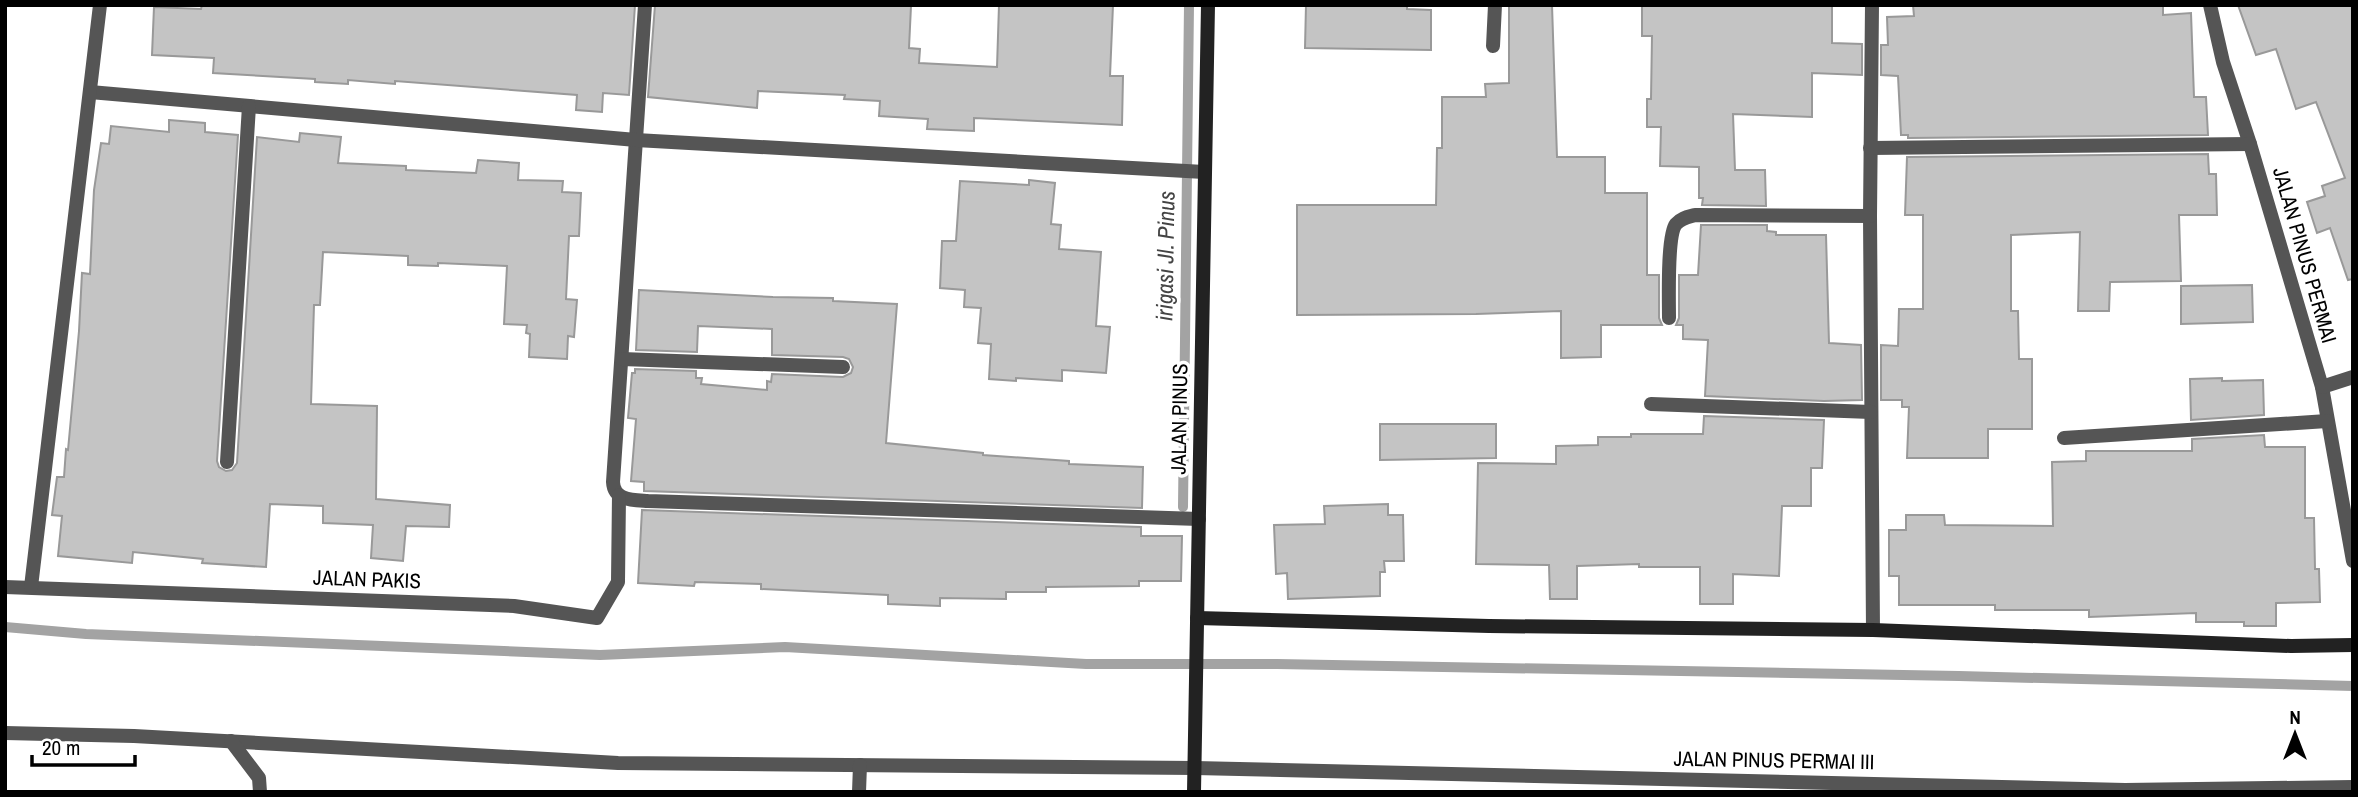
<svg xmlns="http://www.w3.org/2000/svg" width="2358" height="797" viewBox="0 0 2358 797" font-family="'Archivo Narrow',sans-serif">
  <rect width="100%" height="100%" fill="#fff"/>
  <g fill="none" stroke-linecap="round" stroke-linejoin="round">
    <g stroke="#a3a3a3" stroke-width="10">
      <polyline points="1183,507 1189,5"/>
      <polyline points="5,627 86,634 600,655 785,647 1086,664 1277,664 1959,676 2353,686"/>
    </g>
  </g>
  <g fill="#c4c4c4" stroke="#999" stroke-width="2">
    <polygon points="202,5 635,5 629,95 603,93 602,112 576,110 577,95 395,81 395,84 348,80 348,84 315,82 315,79 213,73 214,58 152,55 154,7 201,9"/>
    <polygon points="655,5 911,6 909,48 920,49 919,63 997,67 999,5 1113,5 1110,76 1123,76 1122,125 974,118 974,131 927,129 928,119 879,116 880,101 844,99 845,95 758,91 757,108 648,97"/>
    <polygon points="1306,5 1407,5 1407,9 1431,10 1431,50 1305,48"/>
    <polygon points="1509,5 1552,5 1557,157 1605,157 1605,193 1647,193 1647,275 1659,275 1659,318 1662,325 1601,325 1601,357 1561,358 1561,311 1476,314 1297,315 1297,205 1436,205 1437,148 1442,148 1442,97 1486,97 1485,84 1509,83"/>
    <polygon points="1642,5 1832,5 1832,43 1862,44 1862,75 1812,73 1812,117 1733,114 1735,170 1765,170 1766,206 1702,205 1703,198 1699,198 1699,167 1660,166 1661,127 1647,127 1647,99 1651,99 1652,36 1642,36"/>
    <polygon points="1913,5 2163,5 2163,15 2191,13 2194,97 2206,97 2208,135 1908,138 1908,135 1901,135 1898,76 1881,75 1881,45 1888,45 1887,17 1914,16"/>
    <polygon points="2238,5 2353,5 2353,279 2348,280 2330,228 2317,233 2307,202 2325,196 2322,186 2345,178 2316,102 2296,109 2276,49 2256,55"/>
    <polygon points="169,120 205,123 205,132 238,135 217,461 219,467 226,471 232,470 237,463 257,137 299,142 300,133 341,137 338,163 406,166 406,170 476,173 478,160 519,163 518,180 563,181 562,192 581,193 579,236 569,236 566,299 577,300 574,337 568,336 567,359 529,357 530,334 526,333 527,325 504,324 507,266 438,263 438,266 408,265 408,256 323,252 320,305 314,305 311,404 377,406 376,499 450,505 449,527 406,526 403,561 371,558 373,525 323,523 323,506 270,504 266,567 202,563 203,559 133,552 132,563 58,556 62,516 52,515 57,477 64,477 66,449 68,450 79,331 82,273 90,274 94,190 101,143 109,144 111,126 169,132"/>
    <polygon points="2208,154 2209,174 2216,174 2217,215 2179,215 2181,281 2110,282 2109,311 2078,311 2080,232 2011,235 2011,311 2018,311 2019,359 2032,359 2032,429 1988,429 1988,458 1907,458 1909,407 1902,407 1902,400 1881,400 1881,345 1898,346 1899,309 1923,309 1923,215 1905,215 1907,157"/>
    <polygon points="1029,180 1055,183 1051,224 1061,225 1059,249 1101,252 1096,326 1110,327 1106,373 1062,370 1062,381 1016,378 1016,381 989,379 991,344 978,343 981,308 964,307 965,290 940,288 942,241 956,241 960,181 1029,185"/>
    <polygon points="1701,225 1767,225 1767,231 1776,232 1776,235 1826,235 1829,343 1861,345 1862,400 1824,401 1705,396 1708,340 1683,339 1683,325 1676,325 1679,318 1679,275 1698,275"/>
    <polygon points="2252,285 2253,322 2181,324 2181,286"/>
    <polygon points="639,290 773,297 833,298 833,301 897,304 886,443 983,453 983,455 1069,461 1069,464 1143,467 1142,508 644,491 644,482 631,481 636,419 628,418 632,373 635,373 635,369 696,371 696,378 702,378 701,384 767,390 767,381 771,382 772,374 843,377 851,373 853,367 849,359 843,357 772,355 772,329 698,326 697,352 636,350"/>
    <polygon points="2222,378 2222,381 2263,380 2264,415 2191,420 2190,379"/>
    <polygon points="1704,416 1824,420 1822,468 1811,468 1811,506 1782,506 1779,576 1733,574 1733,604 1700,604 1700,567 1639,567 1639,564 1577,566 1577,599 1550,599 1549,565 1476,564 1478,463 1556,464 1556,446 1598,445 1598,437 1631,437 1631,434 1703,434"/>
    <polygon points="1380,424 1496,424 1496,458 1380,460"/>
    <polygon points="2264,435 2265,447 2305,447 2305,518 2314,518 2315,569 2319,569 2320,602 2276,603 2276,626 2244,626 2244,622 2196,622 2196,613 2089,617 2089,610 1995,610 1995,605 1899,605 1899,576 1889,576 1889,530 1906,530 1906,515 1944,515 1945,525 2053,526 2052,462 2086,461 2086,451 2192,451 2192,439"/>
    <polygon points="1388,504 1388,515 1403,515 1404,561 1384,561 1385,572 1380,572 1380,596 1288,599 1287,573 1276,574 1274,525 1325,524 1324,506"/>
    <polygon points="642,510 1141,527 1141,536 1182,536 1181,581 1139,581 1139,586 1046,587 1046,592 1006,592 1006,599 940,598 940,606 888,604 888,595 761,589 761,584 695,582 694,586 638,583"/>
  </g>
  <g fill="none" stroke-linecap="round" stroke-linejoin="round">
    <g stroke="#555" stroke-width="14">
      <path d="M645,5L613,482C614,501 633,500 648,501L1199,519"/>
      <polyline points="1872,5 1870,216 1873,630"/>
      <polyline points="2210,5 2223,62 2250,144 2322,387 2353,561"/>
      <polyline points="1493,46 1495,5"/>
      <polyline points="90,92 636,140 1204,172"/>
      <polyline points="1870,148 2250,144"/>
      <path d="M1669,318C1669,301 1667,235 1676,224C1681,218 1688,217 1695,215L1870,216"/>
      <polyline points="622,359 843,367"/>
      <polyline points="2322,387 2353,377"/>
      <polyline points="1651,404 1871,412"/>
      <polyline points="2064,438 2327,421"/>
      <polyline points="227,462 249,106"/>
      <polyline points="5,587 514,606 597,618 618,582 619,495"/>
      <polyline points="31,587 100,5"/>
      <polyline points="5,733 134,736 618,763 1195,768 2125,790 2353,787"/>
      <polyline points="231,741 259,778 260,792"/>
      <polyline points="859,792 860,765"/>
    </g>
    <g stroke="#222" stroke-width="14">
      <polyline points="1197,618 1489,626 1873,630 2291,646 2353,645"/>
      <polyline points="1194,792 1208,5"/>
    </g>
  </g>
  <g text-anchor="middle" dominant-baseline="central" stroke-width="7" stroke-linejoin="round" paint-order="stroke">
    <g font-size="21" fill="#000" stroke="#fff">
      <text transform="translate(2305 255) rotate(74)">JALAN PINUS PERMAI</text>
      <text transform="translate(1179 419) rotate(-89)">JALAN PINUS</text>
      <text transform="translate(367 579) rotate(2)">JALAN PAKIS</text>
      <text transform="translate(1774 760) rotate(1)">JALAN PINUS PERMAI III</text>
    </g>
    <g font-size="23" font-style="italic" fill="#444" stroke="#fff">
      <text transform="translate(1165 256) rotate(-89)">irigasi Jl. Pinus</text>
    </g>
  </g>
  <rect width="2358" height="797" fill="none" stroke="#000000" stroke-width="14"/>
  <g transform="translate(2295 734)" stroke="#ffffff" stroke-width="5" paint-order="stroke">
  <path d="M0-5L12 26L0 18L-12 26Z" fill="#000000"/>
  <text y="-10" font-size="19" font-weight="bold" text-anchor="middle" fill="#000000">N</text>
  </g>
  <path d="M32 755v10h103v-10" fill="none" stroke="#000000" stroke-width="3.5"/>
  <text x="42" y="755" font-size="21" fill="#000000" stroke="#ffffff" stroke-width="5" paint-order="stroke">20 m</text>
</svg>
